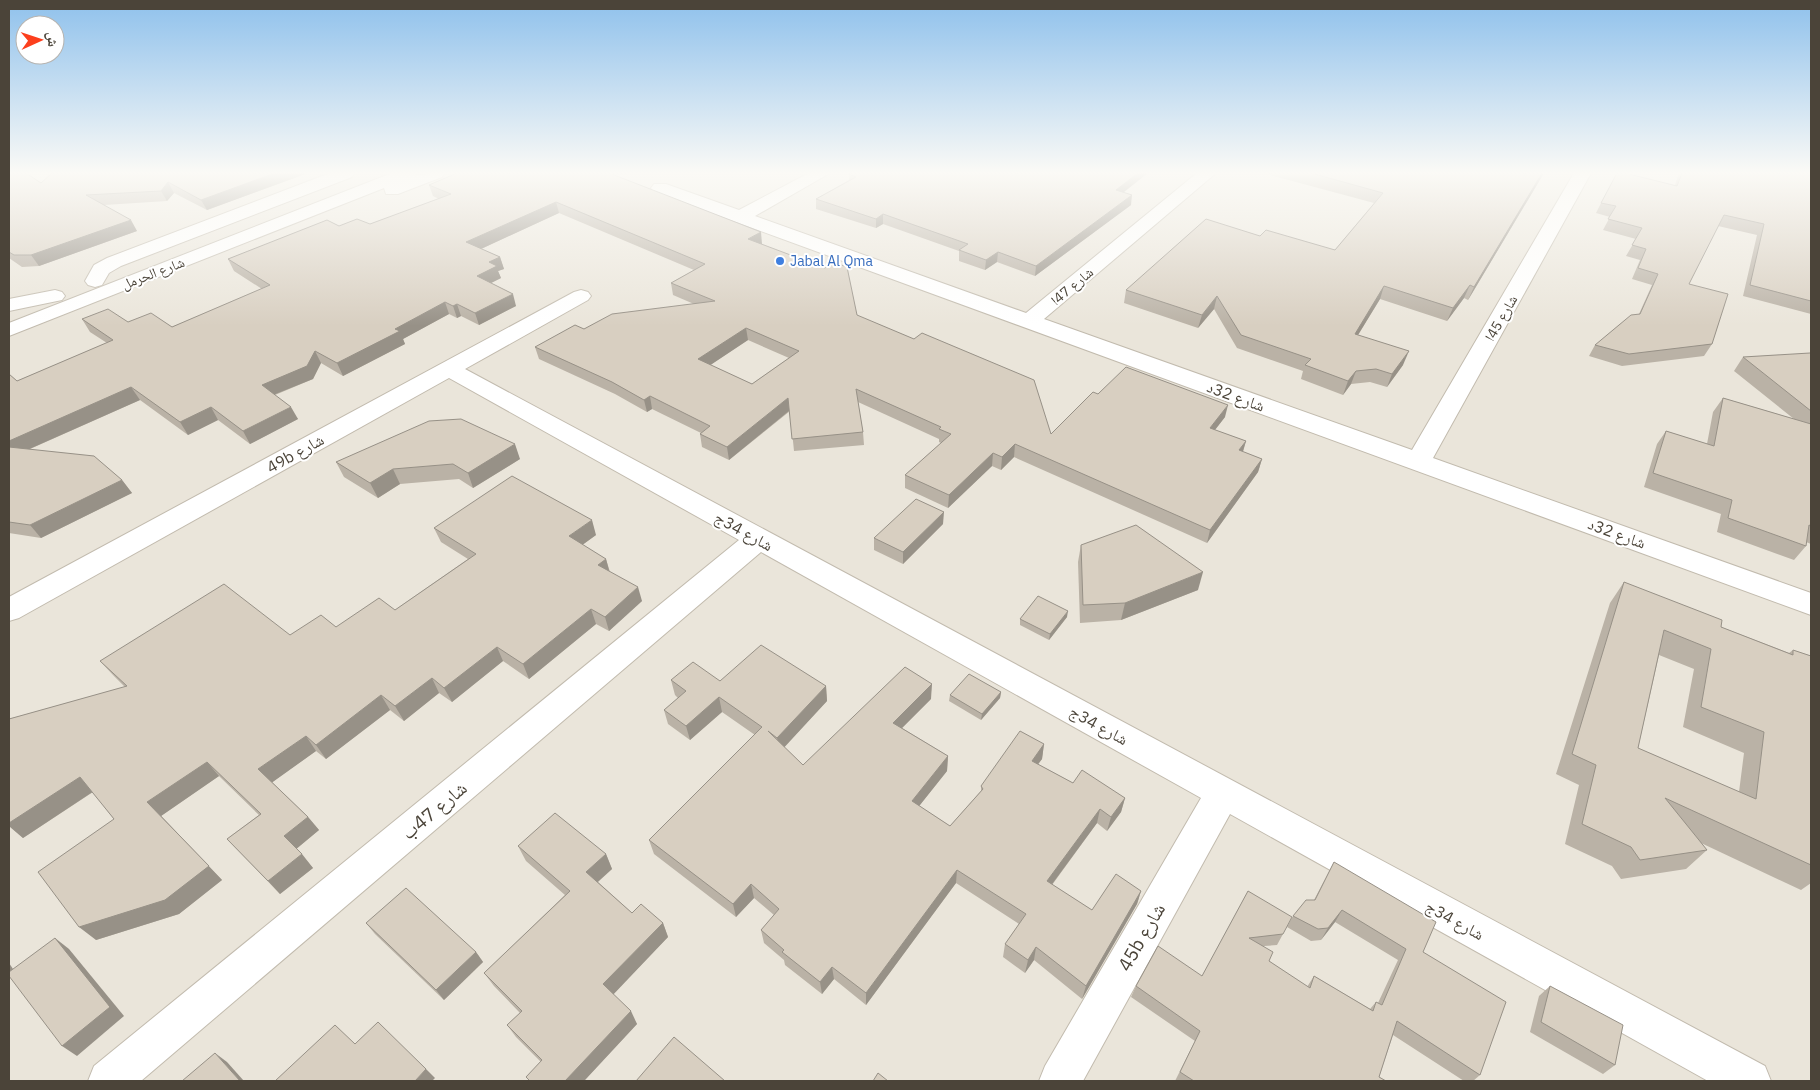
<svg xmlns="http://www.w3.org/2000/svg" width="1820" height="1090" viewBox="0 0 1820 1090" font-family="'IBM Plex Sans','Noto Naskh Arabic',sans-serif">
  <rect width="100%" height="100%" fill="#f6f3ec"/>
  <rect fill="#eae5da" x="9" y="173" width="1802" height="908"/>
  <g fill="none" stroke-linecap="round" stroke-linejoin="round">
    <g stroke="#c2bbae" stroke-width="2">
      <g id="minor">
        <polygon points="330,173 354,173 352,177 121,266 109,273 102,285 95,287 88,285 85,281 94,265 107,258"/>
        <polygon points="392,173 416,173 415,175 444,173 442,177 398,194 386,194 384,188 9,336 9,323"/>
        <polygon points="809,173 830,173 755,216 1026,313 1197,173 1216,173 1044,319 1412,450 1574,173 1591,173 1433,458 1811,593 1811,615 654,192 651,188 654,184 666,184 739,210"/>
        <polygon points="55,290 62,292 65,296 62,300 9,311 9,299"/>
        <polygon points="581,290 588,292 591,296 588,300 465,369 1765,1066 1771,1081 1708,1081 1230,814 1083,1081 1039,1081 1045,1066 1201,798 761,552 141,1081 88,1081 94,1066 739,540 449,378 19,618 9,621 9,597 574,292"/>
      </g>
    </g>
    <use href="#minor" fill="#fff" fill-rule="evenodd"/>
  </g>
  <g fill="#bab2a6" fill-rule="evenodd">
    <polygon points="9,173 41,183 52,173 308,173 207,210 174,193 167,201 104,205 137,231 39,266 22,267 9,258"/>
    <path d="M457,173H640L613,175L762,244H761L857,315L1051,434L1098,394L1225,417L1215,430L1246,441L1243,452L1262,459L1258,472L1207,543L1014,457L1001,470L992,466L948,508L905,488V475L941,443L939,442V439L858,402L863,432L864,445L794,451L790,411L729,460L702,447L700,434L701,433L652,409L647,412L615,394L539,359L535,347L584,329L694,304L673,295L671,283L694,270L559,213L481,249L500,257L504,269L498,271L501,278L491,283L516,306L479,325L461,316L457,318L449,314L403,339L405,344L343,376L321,363L313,379L275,395L298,419L250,444L218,420L188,435L140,400L30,449L122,480L132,493L41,538L9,533V374L17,381L107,343L90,332L82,319L128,322L172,327L262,289L234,271L228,259L339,226L370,224L439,199L433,196L429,185ZM748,340L789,358L752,384L710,365Z"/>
    <polygon points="1263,173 1544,173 1468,300 1464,298 1447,321 1380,299 1358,335 1403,365 1387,387 1370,382 1351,384 1343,395 1301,379 1303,371 1237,348 1214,309 1198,328 1124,303 1126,290 1260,236 1335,250 1374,203"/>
    <polygon points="1679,173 1811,173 1811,314 1743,296 1757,235 1718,226 1689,284 1712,344 1704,356 1622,366 1589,356 1595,345 1639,314 1652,285 1632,279 1640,260 1626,256 1636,239 1603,230 1610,217 1596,213 1601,203 1675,185"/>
    <polygon points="849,174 1124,193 1131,205 1035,276 997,262 985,270 959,261 959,251 883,224 876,228 816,209 816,199 849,180"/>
    <polygon points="1811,354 1811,544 1806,542 1806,546 1794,560 1717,532 1721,514 1644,487 1657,444 1666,431 1707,444 1713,412 1723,398 1794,419 1734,371 1743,357"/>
    <polygon points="520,459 473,488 459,479 400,484 378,498 344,477 336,462"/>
    <polygon points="943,524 903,564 874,550 874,538"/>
    <polygon points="434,528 596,535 582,545 606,559 610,572 642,601 609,631 596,624 529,679 503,661 452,702 439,693 404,721 390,710 326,759 316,751 272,782 308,817 319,830 296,849 313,868 280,894 227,839 259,815 219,776 161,816 222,880 179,914 96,940 114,819 93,792 23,838 9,826 9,719 125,687 113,675 100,661 290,635 336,627 395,610 468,559 441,542"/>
    <polygon points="1081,545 1198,590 1121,620 1080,623 1078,562"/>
    <path d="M1624,582L1721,627L1789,653L1793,650L1811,656V883L1801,890L1701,843L1707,850L1686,869L1621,879L1612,866L1565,844L1579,785L1556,774L1610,603ZM1659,655L1694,669L1683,727L1744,753L1739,792L1638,748Z"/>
    <polygon points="1067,617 1049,640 1020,625 1020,619"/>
    <polygon points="671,680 720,681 826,686 827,701 784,747 803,765 931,699 902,728 948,756 947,771 919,806 950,826 981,791 981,786 1044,744 1042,759 1038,764 1073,783 1125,798 1121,812 1107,831 1097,823 1052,885 1092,910 1141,891 1137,904 1082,999 1034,960 1025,973 1003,957 1005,944 1019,924 956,883 866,1005 834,979 822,994 785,965 784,960 764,943 761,930 774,915 754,898 736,917 654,854 649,840 755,735 722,712 690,740 668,724 664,710 678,698 675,695"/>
    <polygon points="1001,692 1000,698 981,720 949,701 950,695"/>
    <polygon points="518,846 606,854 612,869 598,882 632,913 663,923 668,937 613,994 637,1024 584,1081 530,1081 526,1077 541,1062 516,1037 507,1025 520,1013 494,986 484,973 565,895 526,861"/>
    <polygon points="1334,862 1423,952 1480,1075 1473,1081 1464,1081 1393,1035 1379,1077 1386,1081 1175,1081 1195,1041 1131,997 1136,986 1202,976 1248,891 1283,934 1277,945 1264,946 1269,961 1307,987 1314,976 1370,1009 1376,1002 1378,1003 1398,960 1335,922 1321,940 1311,941 1287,927 1293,916 1314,900"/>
    <polygon points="366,923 476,952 483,962 444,1000 375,934"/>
    <polygon points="1550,986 1615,1065 1603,1074 1530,1032 1539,996"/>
  </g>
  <g fill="#979187">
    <polygon points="275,173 308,173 207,210 201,200"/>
    <polygon points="1138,173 1148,173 1114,200 1116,190"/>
    <polygon points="1542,173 1544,173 1468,300 1474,287"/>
    <polygon points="168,182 174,193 167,201 161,191"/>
    <polygon points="1132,195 1131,205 1035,276 1036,266"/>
    <polygon points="556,202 559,213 470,254 466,242"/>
    <polygon points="883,214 883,224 876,228 876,219"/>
    <polygon points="131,220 137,231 39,266 31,255"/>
    <polygon points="761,232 762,244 749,251 748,239"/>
    <polygon points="998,252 997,262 985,270 986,260"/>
    <polygon points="500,257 504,269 498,271 501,278 481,288 477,276 489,262"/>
    <polygon points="1470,285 1464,298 1447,321 1453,308"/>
    <polygon points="1384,286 1380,299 1350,348 1355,334"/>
    <polygon points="513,294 516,306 479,325 475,313"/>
    <polygon points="1217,296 1214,309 1198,328 1202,315"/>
    <polygon points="445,302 449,314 403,339 405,344 343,376 337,363 395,329"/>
    <polygon points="457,304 461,316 457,318 453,306"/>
    <polygon points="746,328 748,340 700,372 698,359"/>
    <polygon points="315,351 321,363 313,379 268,397 262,385"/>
    <polygon points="1409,351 1403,365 1387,387 1392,374"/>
    <polygon points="1356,371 1351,384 1343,395 1348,381"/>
    <polygon points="131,387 140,400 9,458 9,441"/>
    <polygon points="650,396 652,409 647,412 644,400"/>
    <polygon points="788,398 790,410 729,460 727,447"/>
    <polygon points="1228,405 1225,417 1207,440 1210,428"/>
    <polygon points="211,407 218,420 188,435 180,422"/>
    <polygon points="291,407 298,419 250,444 243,431"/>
    <polygon points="1246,441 1242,454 1239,450"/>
    <polygon points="515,444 520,459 473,488 468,473"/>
    <polygon points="1015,444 1014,457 1001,470 1002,457"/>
    <polygon points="993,453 992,466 948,508 949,495"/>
    <polygon points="1262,459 1258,472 1207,543 1210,530"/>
    <polygon points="393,469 400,484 378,498 370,483"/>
    <polygon points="122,480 132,493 41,538 30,525"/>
    <polygon points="944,512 943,524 903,564 903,552"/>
    <polygon points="592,520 596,535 574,551 569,536"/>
    <polygon points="606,559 610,574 598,565"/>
    <polygon points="1203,572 1198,590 1121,620 1125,603"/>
    <polygon points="638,587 642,601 609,631 605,617"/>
    <polygon points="591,609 596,624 529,679 523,664"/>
    <polygon points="1068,611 1067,617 1049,640 1050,634"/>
    <polygon points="497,647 503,661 452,702 444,688"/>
    <polygon points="432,678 439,693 404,721 395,706"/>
    <polygon points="932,684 931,699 893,737 893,723"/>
    <polygon points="826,686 827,701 780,752 777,738"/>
    <polygon points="1001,692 1000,698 981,720 982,714"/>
    <polygon points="381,695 390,710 326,759 316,745"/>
    <polygon points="719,697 722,712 690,740 686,726"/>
    <polygon points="306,736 316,751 270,784 258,769"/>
    <polygon points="1044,744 1042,759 1030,775 1032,761"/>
    <polygon points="948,756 947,771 912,815 912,801"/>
    <polygon points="207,762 219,776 161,816 222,880 179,914 96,940 79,927 147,802"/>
    <polygon points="80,777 94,791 23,838 9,826 9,823"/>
    <polygon points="1125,798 1121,812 1107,831 1111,817"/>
    <polygon points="1100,809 1097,823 1044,895 1047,881"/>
    <polygon points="308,817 319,830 295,850 284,836"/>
    <polygon points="302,854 313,868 280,894 268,881"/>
    <polygon points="606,854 612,869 593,886 586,872"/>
    <polygon points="957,870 956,883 866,1005 866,993"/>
    <polygon points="751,884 754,898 736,917 733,904"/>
    <polygon points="1141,891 1137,904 1082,999 1086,986"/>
    <polygon points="1342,910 1335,922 1321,940 1328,928"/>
    <polygon points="663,923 668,937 610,998 603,984"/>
    <polygon points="55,938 69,949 124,1016 77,1056 62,1046"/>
    <polygon points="1036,947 1034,960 1025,973 1028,960"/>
    <polygon points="476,952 483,962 444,1000 436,990"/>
    <polygon points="9,963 15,972 9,977"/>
    <polygon points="832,967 834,979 822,994 820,982"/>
    <polygon points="631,1011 637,1024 584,1081 565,1081"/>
    <polygon points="215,1053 227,1062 244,1081 240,1081"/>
    <polygon points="426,1069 435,1078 432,1081 415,1081"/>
  </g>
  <g fill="#d8cfc1" stroke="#979187" fill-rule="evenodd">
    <polygon points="9,173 26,173 41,183 52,173 275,173 201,200 168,182 161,191 86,195 131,220 31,255 14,255 9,252"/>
    <path d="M457,173H609L761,232L748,239L825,268L833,262L847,267L857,315L914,339L922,333L1034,380L1051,434L1093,392L1098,394L1126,367L1228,405L1210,428L1246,441L1239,450L1262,459L1210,530L1015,444L1002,457L993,453L949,495L905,475L951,434L939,429L941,427L856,389L863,432L792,439L788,398L727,447L700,434L710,426L650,396L644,400L612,382L535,347L575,325L584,329L612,314L715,301L671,283L705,264L556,202L466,242L500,257L489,262L497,266L477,276L513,294L475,313L457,304L453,306L445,302L395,329L400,331L337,363L315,351L307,366L262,385L291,407L243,431L211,407L180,422L131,387L9,441V374L17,381L113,340L82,319L108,309L128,322L151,313L172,327L270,285L228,259L327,220L339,226L357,219L370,224L451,194L429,185ZM746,328L799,351L752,384L698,359Z"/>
    <polygon points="850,173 1138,173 1116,190 1132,195 1036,266 998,252 986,260 959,250 968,244 883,214 876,219 816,199 856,177 849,174"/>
    <polygon points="1311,173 1542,173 1474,287 1470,285 1453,308 1384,286 1355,334 1409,351 1392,374 1376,369 1356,371 1348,381 1305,365 1311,359 1241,335 1217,296 1202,315 1126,290 1206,219 1260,236 1266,230 1335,250 1383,193"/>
    <polygon points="1617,173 1625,173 1677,186 1682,173 1811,173 1811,301 1750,285 1764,224 1724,215 1689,284 1728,294 1712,344 1629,354 1595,345 1631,315 1640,314 1658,274 1638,268 1646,249 1632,245 1642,228 1608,219 1616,206 1601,203"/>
    <polygon points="1810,353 1811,354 1811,411 1743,357"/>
    <polygon points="1723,398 1811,424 1811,526 1809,525 1806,546 1728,518 1732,500 1653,473 1666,431 1714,446"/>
    <polygon points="461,419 515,444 468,473 453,464 393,469 370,483 336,462 429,421"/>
    <polygon points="9,447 94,456 122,480 30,525 9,522"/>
    <polygon points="512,476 592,520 569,536 606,559 598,565 638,587 605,617 591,609 523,664 497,647 444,688 432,678 395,706 381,695 316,745 306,736 258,769 308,817 284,836 302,854 268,881 227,839 261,814 207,762 147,802 209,866 165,900 79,927 38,872 114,819 80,777 9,823 9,719 127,686 100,661 224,584 290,635 321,615 336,627 379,598 395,610 476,554 434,528"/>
    <polygon points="916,499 944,512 903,552 874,538"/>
    <polygon points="1136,525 1203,572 1125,603 1083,605 1081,545"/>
    <path d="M1624,582L1722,620L1721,627L1793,655V650L1811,656V865L1665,798L1707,850L1640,860L1631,847L1582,824L1596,765L1572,754ZM1664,630L1711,649L1701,707L1764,732L1756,799L1638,748Z"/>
    <polygon points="1038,596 1068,611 1050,634 1020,619"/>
    <polygon points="761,645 826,686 777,738 768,731 803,765 905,667 932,684 893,723 948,756 912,801 950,826 983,789 981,786 1020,731 1044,744 1032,761 1073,783 1082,770 1125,798 1111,817 1100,809 1047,881 1092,910 1116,874 1141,891 1086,986 1036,947 1028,960 1005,944 1026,914 957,870 866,993 832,967 820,982 782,952 784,950 761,930 779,909 751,884 733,904 649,840 762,727 719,697 686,726 664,710 686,691 671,680 693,662 720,681"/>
    <polygon points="969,674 1001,692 982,714 950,695"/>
    <polygon points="555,813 606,854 586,872 632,913 641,904 663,923 603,984 631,1011 565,1081 530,1081 526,1077 542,1060 507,1025 522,1011 484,973 570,891 518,846"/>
    <polygon points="1334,862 1436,922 1423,952 1506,1002 1480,1075 1397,1021 1379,1077 1386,1081 1194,1081 1180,1072 1200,1031 1136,986 1158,946 1202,976 1248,891 1292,917 1283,934 1249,938 1273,952 1269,961 1310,988 1314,976 1373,1011 1376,1002 1382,1005 1406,949 1342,910 1328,928 1318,929 1293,916 1306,900 1315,900"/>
    <polygon points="406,888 476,952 436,990 366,923"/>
    <polygon points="55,938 110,1007 62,1046 9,976 9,972"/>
    <polygon points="1550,986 1623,1025 1615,1065 1541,1022"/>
    <polygon points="378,1022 426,1069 415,1081 275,1081 335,1025 355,1044"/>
    <polygon points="674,1037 725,1081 636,1081"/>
    <polygon points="215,1053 240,1081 182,1081"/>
    <polygon points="878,1073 888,1081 873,1081"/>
  </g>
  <linearGradient id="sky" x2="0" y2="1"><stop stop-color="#8fc1ec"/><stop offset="0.53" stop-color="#fbfaf6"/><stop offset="1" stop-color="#fbfaf6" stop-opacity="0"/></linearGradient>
  <rect width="1820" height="326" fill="url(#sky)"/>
  <circle fill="#3f7fe0" stroke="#fff" stroke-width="2" cx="780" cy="261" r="5"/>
  <g text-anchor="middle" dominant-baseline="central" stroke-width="4" stroke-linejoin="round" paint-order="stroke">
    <g font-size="14" fill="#366cbe" stroke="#fff" text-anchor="start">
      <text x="790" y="261">Jabal Al Qma</text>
    </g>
    <g font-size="14" fill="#4b4439" stroke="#fff">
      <text transform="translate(153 273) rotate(-21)">شارع الحرمل</text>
      <text transform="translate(1072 286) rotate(-40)">شارع 47ا</text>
      <text transform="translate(1501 318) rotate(-60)">شارع 45ا</text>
    </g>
    <g font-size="16" fill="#4b4439" stroke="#fff">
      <text transform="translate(1236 396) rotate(20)">شارع 32د</text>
      <text transform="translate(295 453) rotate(-29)">49b شارع</text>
      <text transform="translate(744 531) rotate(29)">شارع 34ج</text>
      <text transform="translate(1617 533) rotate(20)">شارع 32د</text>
      <text transform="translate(1099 725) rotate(29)">شارع 34ج</text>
      <text transform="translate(1455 920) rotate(29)">شارع 34ج</text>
    </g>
    <g font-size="19" fill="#4b4439" stroke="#fff">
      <text transform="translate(434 810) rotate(-40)">شارع 47ب</text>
      <text transform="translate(1141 937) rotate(-60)">45b شارع</text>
    </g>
  </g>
  <rect width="1820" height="1090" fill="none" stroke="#4b4439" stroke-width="20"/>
  <g transform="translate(40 40) rotate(87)"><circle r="24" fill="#ffffff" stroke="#b7b4b0"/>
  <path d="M0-4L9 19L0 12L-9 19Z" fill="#fc3f1d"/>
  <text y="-8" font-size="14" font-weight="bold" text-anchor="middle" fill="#4b4439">ش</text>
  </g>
</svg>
